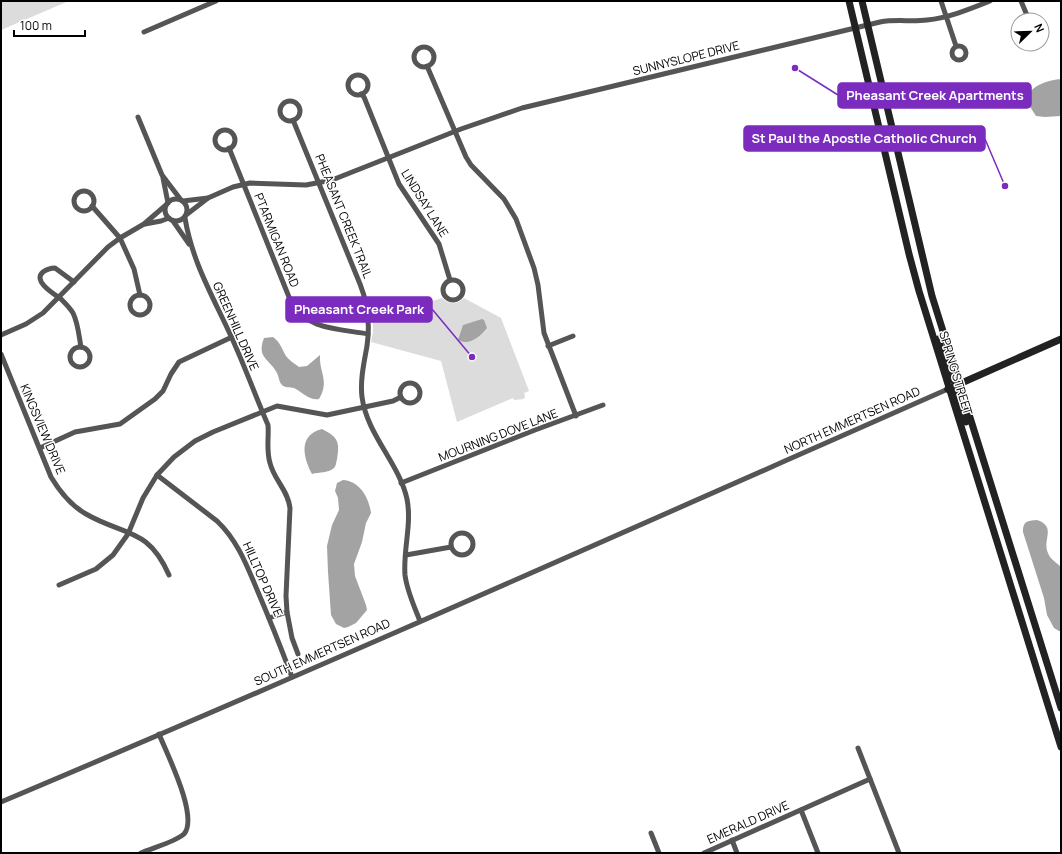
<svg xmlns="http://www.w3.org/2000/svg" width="1062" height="854" viewBox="0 0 1062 854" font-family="Manrope,sans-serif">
  <rect width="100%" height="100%" fill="#fff"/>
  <g fill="#dcdcdc">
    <polygon points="1,1 69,1 1,30"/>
    <path d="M442,298C450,305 456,305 464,298L501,318L529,391L524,393L525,396L524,399L514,400L513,398L457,422L441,361L371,342L373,332V320L413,317L411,308Z"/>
  </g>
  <g fill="#a3a3a3">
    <path d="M1061,79V116L1045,117L1036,116C1033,111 1028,105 1028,99C1029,85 1050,80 1061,79Z"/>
    <path d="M482,319L484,320L487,328C480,337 469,346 458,340L463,325Z"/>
    <path d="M273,337C280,342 282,349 286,356C289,360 295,364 299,367L307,366L320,355C319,373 330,381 319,399C310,401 302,392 294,388C290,387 285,388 282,385C279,382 279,377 277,373C270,359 256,358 264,338Z"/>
    <path d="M322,429C338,437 340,442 337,459C336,463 336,466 334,468C329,473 319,472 312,474C303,457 298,435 322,429Z"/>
    <path d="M343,480C360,481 369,498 371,513L366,523L362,542L354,564L355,576L366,605L367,610L356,623L348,627L344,628L336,624L331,615L328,572L327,546L332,525L339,510L338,498L335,491L337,483Z"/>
    <path d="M1037,520C1057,527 1042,539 1048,553C1050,559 1057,563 1061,567V631H1059L1054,628L1047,615L1044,598L1023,532C1023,521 1027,521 1037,520Z"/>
  </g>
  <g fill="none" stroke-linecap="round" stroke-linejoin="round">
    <g stroke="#555" stroke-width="5">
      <polyline points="941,1 956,46"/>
      <polyline points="1021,1 1029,20"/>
      <polyline points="144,32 216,1"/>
      <polyline points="1042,32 1042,39"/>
      <circle cx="959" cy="53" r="7"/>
      <circle cx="424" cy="57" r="10"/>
      <polyline points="427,66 466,157 471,165 504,199 516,219 534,268 538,285 544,333 576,416"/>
      <circle cx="358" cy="85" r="10"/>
      <polyline points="361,94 364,97 399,184 439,244 450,280"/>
      <circle cx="290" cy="111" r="10"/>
      <polyline points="138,117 162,175 181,200"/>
      <path d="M293,120L360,284C368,304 370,325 367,346C364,363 360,380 362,397C367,435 399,463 407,499C412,525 403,549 405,575C407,591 414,606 420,621"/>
      <circle cx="225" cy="140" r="10"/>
      <path d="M229,148L291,302C305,330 341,329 368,334"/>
      <polyline points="163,178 168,203"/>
      <circle cx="84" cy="201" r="10"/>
      <circle cx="176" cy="210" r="11"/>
      <path d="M183,201L208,198L233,187L250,183L306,185L332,180L461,129L522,108L880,22C896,19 911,22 927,20C948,18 970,9 990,1"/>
      <polyline points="92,206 120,238 134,269 140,295"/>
      <polyline points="186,215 208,198"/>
      <path d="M185,218C192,261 212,295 230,334C244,364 255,395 268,425C269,438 266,450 270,463C274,480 288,490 290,508L286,596L287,612L269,618"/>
      <polyline points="173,221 189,244"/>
      <polyline points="145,224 161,221 169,218"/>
      <circle cx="453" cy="290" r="10"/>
      <path d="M74,282L55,268C50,268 47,269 43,272C32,281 54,294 61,299C65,303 70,308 73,313C78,323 79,336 81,347"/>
      <circle cx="140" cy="305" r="10"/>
      <polyline points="1,335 26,324 43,313 108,247 120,238 144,224 166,205"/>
      <polyline points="548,346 573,336"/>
      <circle cx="80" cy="357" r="10"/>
      <path d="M1,354L51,477C60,492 70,505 86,514C124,536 148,527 169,575"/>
      <circle cx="410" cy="393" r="10"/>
      <polyline points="40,448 75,432 120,424 155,399 163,391 171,374 179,362 232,337"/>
      <path d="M157,475L217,521C238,541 247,566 258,592C270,620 281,648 292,677"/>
      <polyline points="401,483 535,430 603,405"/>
      <circle cx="462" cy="544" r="11"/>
      <polyline points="406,555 451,547"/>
      <polyline points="59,585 96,569 113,555 128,534 143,498 157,475 174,457 195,441 213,432 277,406 327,415 393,401 401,397"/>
      <polyline points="287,612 292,638 298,654"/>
      <polyline points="858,748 899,853"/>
      <path d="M1,802C319,668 633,528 948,389"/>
      <polyline points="801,810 818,853"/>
      <polyline points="651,833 659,853"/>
      <polyline points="732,840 737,853"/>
      <path d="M141,853C152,848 175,842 184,834C199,817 167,754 159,734"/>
      <polyline points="704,853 870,779"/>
    </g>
    <g stroke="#222" stroke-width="7">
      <polyline points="849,1 909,254 919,291 1061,747"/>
      <polyline points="862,1 932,296 1061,708"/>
      <polyline points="938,339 951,379 959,384"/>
      <polyline points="948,389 1061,339"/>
      <path d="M948,389C960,393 963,412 966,422"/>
    </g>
  </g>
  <g text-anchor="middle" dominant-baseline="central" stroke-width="3" stroke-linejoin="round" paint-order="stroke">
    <g font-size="12" fill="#000" stroke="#fff">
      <text transform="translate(686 58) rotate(-14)">SUNNYSLOPE DRIVE</text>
      <text transform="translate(425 203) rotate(58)">LINDSAY LANE</text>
      <text transform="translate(344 216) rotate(68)">PHEASANT CREEK TRAIL</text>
      <text transform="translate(277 240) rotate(68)">PTARMIGAN ROAD</text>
      <text transform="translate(236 326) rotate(66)">GREENHILL DRIVE</text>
      <text transform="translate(956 373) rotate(73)">SPRING STREET</text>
      <text transform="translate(852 420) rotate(-24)">NORTH EMMERTSEN ROAD</text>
      <text transform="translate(43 429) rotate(67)">KINGSVIEW DRIVE</text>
      <text transform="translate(498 435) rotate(-21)">MOURNING DOVE LANE</text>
      <text transform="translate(263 579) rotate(66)">HILLTOP DRIVE</text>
      <text transform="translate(322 652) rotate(-24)">SOUTH EMMERTSEN ROAD</text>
      <text transform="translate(748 822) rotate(-24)">EMERALD DRIVE</text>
    </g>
  </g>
  <path fill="none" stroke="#7b2cbf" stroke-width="1.5" d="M795 68L838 95M1005 186L985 139M472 357L432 309"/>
  <g fill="#7b2cbf" stroke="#fff" stroke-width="1.5">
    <circle cx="795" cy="68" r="4"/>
    <circle cx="1005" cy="186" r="4"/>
    <circle cx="472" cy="357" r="4"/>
  </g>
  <g fill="#7b2cbf" stroke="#7b2cbf" stroke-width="1.5">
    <rect x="838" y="83" width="193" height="25" rx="4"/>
    <rect x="744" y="126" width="241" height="25" rx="4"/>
    <rect x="286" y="297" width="146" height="25" rx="4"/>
  </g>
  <g font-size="13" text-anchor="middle" font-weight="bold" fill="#fff">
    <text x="935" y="100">Pheasant Creek Apartments</text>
    <text x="864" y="143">St Paul the Apostle Catholic Church</text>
    <text x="359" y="314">Pheasant Creek Park</text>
  </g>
  <rect width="1062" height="854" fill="none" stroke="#000000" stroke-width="4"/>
  <g transform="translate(1030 32) rotate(67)"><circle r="19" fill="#ffffff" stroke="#999999"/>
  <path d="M0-3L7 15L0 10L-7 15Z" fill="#000000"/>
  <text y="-6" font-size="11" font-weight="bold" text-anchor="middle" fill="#000000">N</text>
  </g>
  <path d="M14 30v6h71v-6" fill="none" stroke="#000000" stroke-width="2"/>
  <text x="20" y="30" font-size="12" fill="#000000" stroke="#ffffff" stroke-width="3" paint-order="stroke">100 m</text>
</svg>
